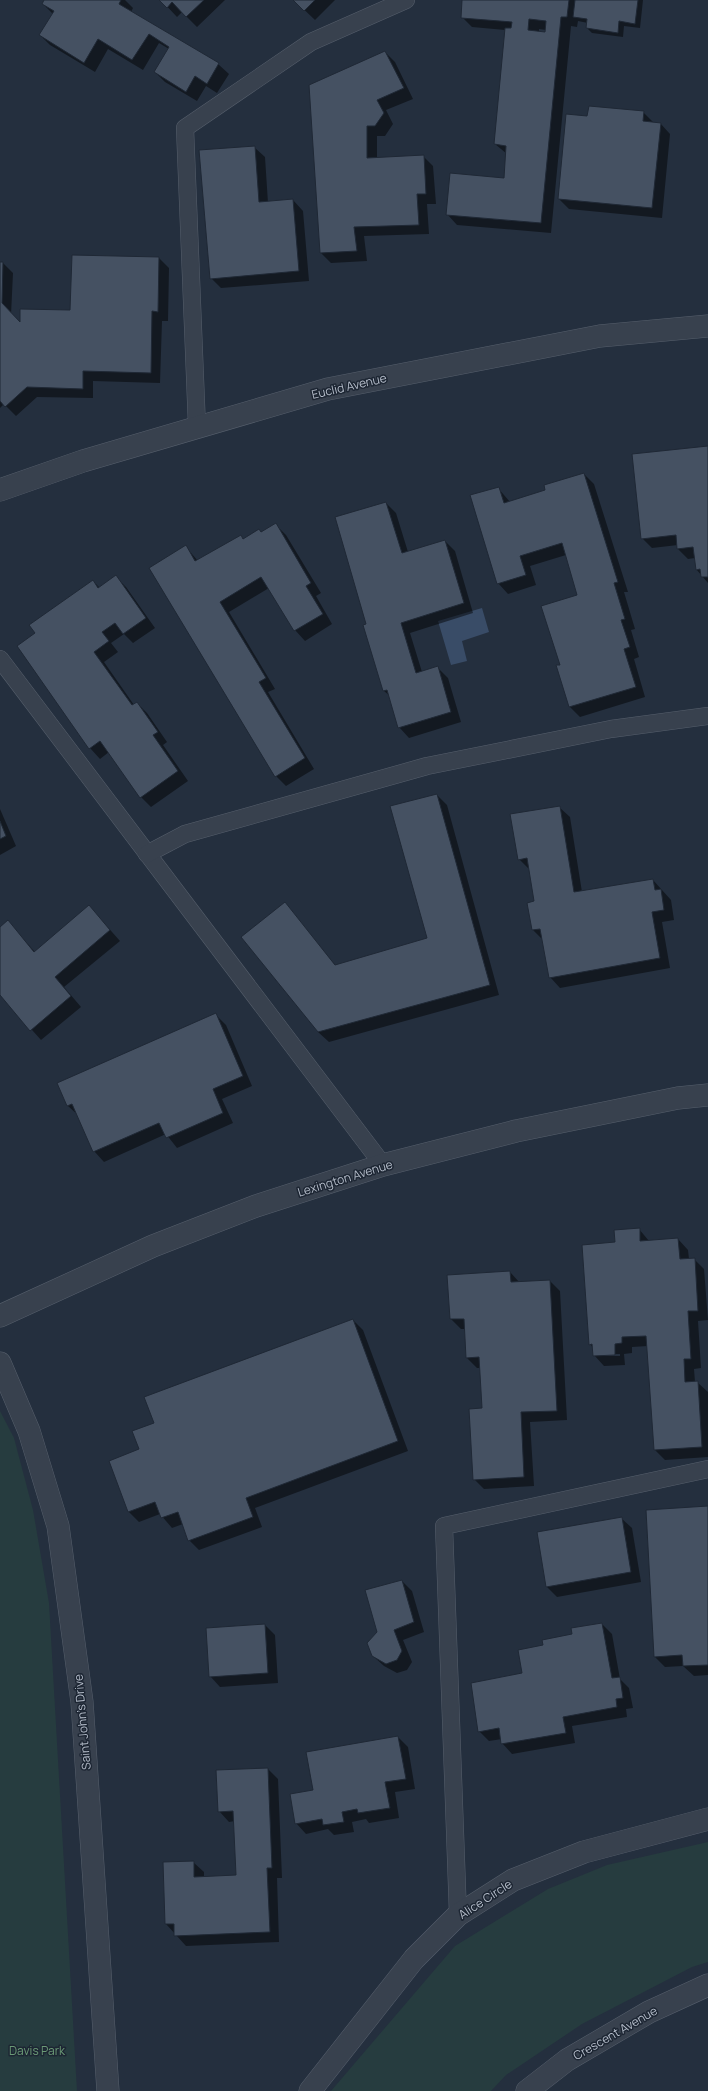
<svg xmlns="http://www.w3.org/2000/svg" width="708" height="2091" viewBox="0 0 708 2091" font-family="Manrope,sans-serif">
  <rect width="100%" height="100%" fill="#242f3e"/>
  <g fill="#263c3f">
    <polygon points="0,1411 14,1438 33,1510 49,1603 77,2091 0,2091"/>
    <polygon points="708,1842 708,1962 692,1967 582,2024 506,2075 491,2091 331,2091 455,1946 548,1889 607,1865"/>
  </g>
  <polygon fill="#394c67" points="482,608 489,632 462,641 467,661 451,665 438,621"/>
  <g fill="#0007" fill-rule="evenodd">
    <polygon points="45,0 125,0 133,8 131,12 218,64 229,74 217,93 206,86 197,101 165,82 155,72 169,49 159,43 143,70 108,49 95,72 50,45 40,35 53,14 43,4"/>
    <polygon points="161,0 225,0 197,27 182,12 177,17"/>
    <polygon points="294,0 335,0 315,20"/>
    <path d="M463,0H643L640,28L624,26L623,37L592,33L587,28L588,23L578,21L577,27L571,26L551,233L457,225L447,214L505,179L507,154L495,144L505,30L472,27L462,17ZM539,29L546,30V33L539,32Z"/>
    <polygon points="385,52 395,62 413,99 386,110 393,124 385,136 377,136 377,158 423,156 433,166 436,204 427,204 429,234 364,236 367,261 331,263 321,253 310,85"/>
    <polygon points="643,112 654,123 660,123 670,134 662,218 569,209 559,199 588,117"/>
    <polygon points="254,147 265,157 268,203 293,200 303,211 309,281 221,288 211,278"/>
    <polygon points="73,256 159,258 169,268 168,321 162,321 160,383 93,381 93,398 37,397 16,416 4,404 0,408 0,263 3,263 13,273 11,315 20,324 71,311"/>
    <polygon points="708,447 708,583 696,569 695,558 688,559 678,549 678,545 652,548 642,538"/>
    <polygon points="584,474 594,484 628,592 624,592 635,629 631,630 639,657 634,659 645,697 580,717 570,707 557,666 561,665 579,596 566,555 530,566 536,585 508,594 498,583 498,488 510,502 546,491"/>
    <polygon points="386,503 396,513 408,552 445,541 455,551 473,613 410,633 422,672 438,668 448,678 461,722 409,738 399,727 390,696 384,691 368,625"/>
    <polygon points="276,525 286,535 321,593 316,596 332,624 305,641 295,630 269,588 229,612 275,689 268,692 314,769 286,786 276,776 186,547 198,561 240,536 244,540"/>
    <polygon points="116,577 126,587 155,628 133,643 124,634 111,643 118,652 104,662 134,705 137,703 147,713 167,742 163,745 188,781 151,807 141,797 109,752 100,759 90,748 18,647 37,633 93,581 100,588"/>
    <polygon points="437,795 447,805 499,995 329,1042 318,1032 285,904 336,966 428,939"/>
    <polygon points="559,807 570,817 582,892 653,880 671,900 674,920 662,922 670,968 560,988 550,977 543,940 533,930 528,903 536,902 529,869 519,859"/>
    <polygon points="0,809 16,846 0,855"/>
    <polygon points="89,906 120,941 64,987 81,1007 41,1040 0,994 0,928 8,922 35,952"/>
    <polygon points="215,1014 226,1025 252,1086 222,1099 233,1123 177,1148 166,1134 104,1162 94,1151 79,1116 68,1106"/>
    <path d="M639,1229L649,1241L678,1239L688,1250L689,1259H694L704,1269L708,1320L698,1321L701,1368L694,1369L695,1382H697L708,1392V1457L665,1460L655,1450L648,1346L632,1347V1353L624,1354L625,1365L604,1366L594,1355L593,1348L590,1344L616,1243ZM602,1354H620V1356H602Z"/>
    <polygon points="510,1272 520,1283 550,1281 560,1291 567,1420 530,1422 534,1486 484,1489 474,1479 483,1409 480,1368 477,1368 467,1358 465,1329 461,1329 451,1319 448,1276"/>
    <polygon points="353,1320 363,1330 408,1451 255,1508 262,1527 199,1550 189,1540 183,1524 172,1528 160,1514 139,1522 129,1512 110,1462 141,1450 155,1423"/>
    <polygon points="708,1507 708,1675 694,1676 683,1666 665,1667 655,1657"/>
    <polygon points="621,1518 632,1528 641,1582 557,1597 547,1587"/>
    <polygon points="402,1581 412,1591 424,1632 403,1640 412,1662 407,1670 397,1673 384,1666 373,1656 378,1633"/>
    <polygon points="602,1624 612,1634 620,1679 629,1688 633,1708 626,1709 627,1717 572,1726 575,1743 512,1754 502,1743 502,1739 489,1741 479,1731 544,1646"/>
    <polygon points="265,1625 275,1635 278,1683 220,1687 210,1676"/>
    <polygon points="398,1737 408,1747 415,1789 395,1792 399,1818 369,1823 366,1819 352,1822 354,1832 334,1835 328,1829 306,1834 296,1823 314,1791"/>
    <polygon points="268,1769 278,1779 282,1878 277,1878 279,1942 186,1946 166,1924 193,1862 204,1872 204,1877 237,1876 235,1821 229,1822 219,1811"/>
  </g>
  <g fill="#455162" stroke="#1f2835" fill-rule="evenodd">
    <polygon points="44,0 121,0 119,4 219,63 207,84 195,76 186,92 154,72 169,47 149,34 132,60 98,39 84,63 39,35 54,11 42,4"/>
    <polygon points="159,0 204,0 186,17 172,2 167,8"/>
    <polygon points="293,0 315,0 304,11"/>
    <path d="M462,0H569L567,17H561L541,223L446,215L450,173L504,178L506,146L494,144L505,28H511L512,22L461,18ZM529,19L546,21L545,32L528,30Z"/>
    <polygon points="575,0 638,0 635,24 619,21 618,33 586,28 587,19 573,17"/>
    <polygon points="385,51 404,88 377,100 384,113 375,126 367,126 367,158 424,155 426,194 417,194 419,225 354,227 357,251 320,253 309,85"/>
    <polygon points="589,106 644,111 643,121 661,123 652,208 558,199 566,114 587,116"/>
    <polygon points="255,146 259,202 293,199 299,271 210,279 199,150"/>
    <polygon points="72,255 159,257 158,312 152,311 151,373 83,371 83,389 27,387 5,407 0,401 0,262 3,262 2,303 20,322 20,309 70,310"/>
    <polygon points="708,446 708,577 701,577 700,569 696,570 693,547 677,549 676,535 641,539 632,454"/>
    <polygon points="584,473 618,582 614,583 625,619 621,620 630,647 624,649 636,687 569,707 556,665 560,665 541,606 577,595 562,543 520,556 526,575 497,584 470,495 499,487 504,503 545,490 544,485"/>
    <polygon points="386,502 402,553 445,540 464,603 401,623 416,673 438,666 451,712 398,728 387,690 383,691 363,625 366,624 335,517"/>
    <polygon points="276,523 311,583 306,586 323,614 294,631 261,577 220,602 266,678 259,682 305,758 275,777 149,568 186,545 195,561 241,535 243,539 259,529 261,532"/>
    <polygon points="116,575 146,618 123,634 115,623 102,632 109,641 94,652 132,705 137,702 158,732 153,735 178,771 140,798 100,741 89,749 17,646 35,633 29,625 93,580 98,588"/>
    <polygon points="437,794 490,985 318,1032 241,937 285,902 335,965 427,938 390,806"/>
    <polygon points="560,806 574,892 653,879 655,890 661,889 664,910 652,912 660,958 549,978 540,929 532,930 527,903 534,901 527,858 518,860 510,814"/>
    <polygon points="0,821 6,836 0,839"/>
    <polygon points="89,905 110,930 55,977 71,996 30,1031 0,995 0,927 8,920 34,952"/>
    <polygon points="216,1013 243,1076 213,1089 223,1113 166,1138 159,1123 93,1152 72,1104 67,1106 57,1083"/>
    <polygon points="640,1228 640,1241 678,1238 680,1259 695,1258 698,1311 688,1311 691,1359 684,1359 685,1382 698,1381 702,1447 654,1450 646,1336 622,1337 622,1343 615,1344 615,1355 593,1356 592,1344 589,1345 582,1245 615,1242 614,1230"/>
    <polygon points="510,1271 511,1282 550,1280 557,1411 521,1412 524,1477 473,1480 469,1409 482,1408 479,1357 466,1358 464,1319 450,1319 447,1275"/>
    <polygon points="353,1319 398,1441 246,1498 253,1517 188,1541 178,1512 161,1518 155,1502 128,1512 109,1461 139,1449 132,1431 154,1423 144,1397"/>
    <polygon points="708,1506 708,1665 683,1666 682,1655 654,1657 646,1510"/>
    <polygon points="622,1517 631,1572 546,1587 537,1532"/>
    <polygon points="402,1580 414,1622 394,1630 402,1651 397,1660 386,1664 372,1656 367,1643 377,1632 365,1590"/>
    <polygon points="602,1623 612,1678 620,1677 623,1698 616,1699 617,1707 563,1717 566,1733 501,1744 499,1728 478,1732 471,1683 522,1673 518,1650 543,1645 542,1640 572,1634 571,1628"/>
    <polygon points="265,1624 268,1673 209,1677 206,1628"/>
    <polygon points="398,1736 406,1779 385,1782 390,1808 358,1813 357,1809 342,1812 344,1822 323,1825 322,1819 295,1824 290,1794 313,1790 306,1752"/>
    <polygon points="268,1768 272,1868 267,1868 270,1932 174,1936 174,1924 165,1924 163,1862 194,1861 194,1877 236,1875 233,1811 218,1812 216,1770"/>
  </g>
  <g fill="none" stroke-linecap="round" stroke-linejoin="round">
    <g stroke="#565f6c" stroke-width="18">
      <g id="service">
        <polyline points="197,427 185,128 311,42 406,0"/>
        <polyline points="0,659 383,1165"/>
        <polyline points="147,854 185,834 427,766 611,729 708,716"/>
        <polyline points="458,1915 444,1526 708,1469"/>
      </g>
    </g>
    <g stroke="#565f6c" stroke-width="23">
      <g id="minor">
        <polyline points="0,490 83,461 328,389 600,336 708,326"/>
        <polyline points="0,1316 153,1246 256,1206 383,1165 516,1131 678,1098 708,1095"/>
        <polyline points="0,1363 29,1431 58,1526 82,1702 108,2091"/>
        <polyline points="310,2091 414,1959 458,1915 513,1880 584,1852 708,1819"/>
        <polyline points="527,2091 567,2060 649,2012 708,1985"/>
      </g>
    </g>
    <use href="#service" stroke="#38414e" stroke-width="17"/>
    <use href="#minor" stroke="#38414e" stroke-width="22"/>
  </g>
  <g text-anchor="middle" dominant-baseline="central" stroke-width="3" stroke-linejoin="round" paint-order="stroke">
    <g font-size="12" fill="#b4bcc9" stroke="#1d2633">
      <text transform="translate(349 386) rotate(-13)">Euclid Avenue</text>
      <text transform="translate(345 1178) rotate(-17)">Lexington Avenue</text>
      <text transform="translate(82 1722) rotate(-95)">Saint John's Drive</text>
      <text transform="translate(485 1899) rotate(-33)">Alice Circle</text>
      <text transform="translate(615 2033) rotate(-30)">Crescent Avenue</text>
    </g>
    <g font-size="12" fill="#6b9a76" stroke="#1d2633">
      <text x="37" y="2050">Davis Park</text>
    </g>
  </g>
</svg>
